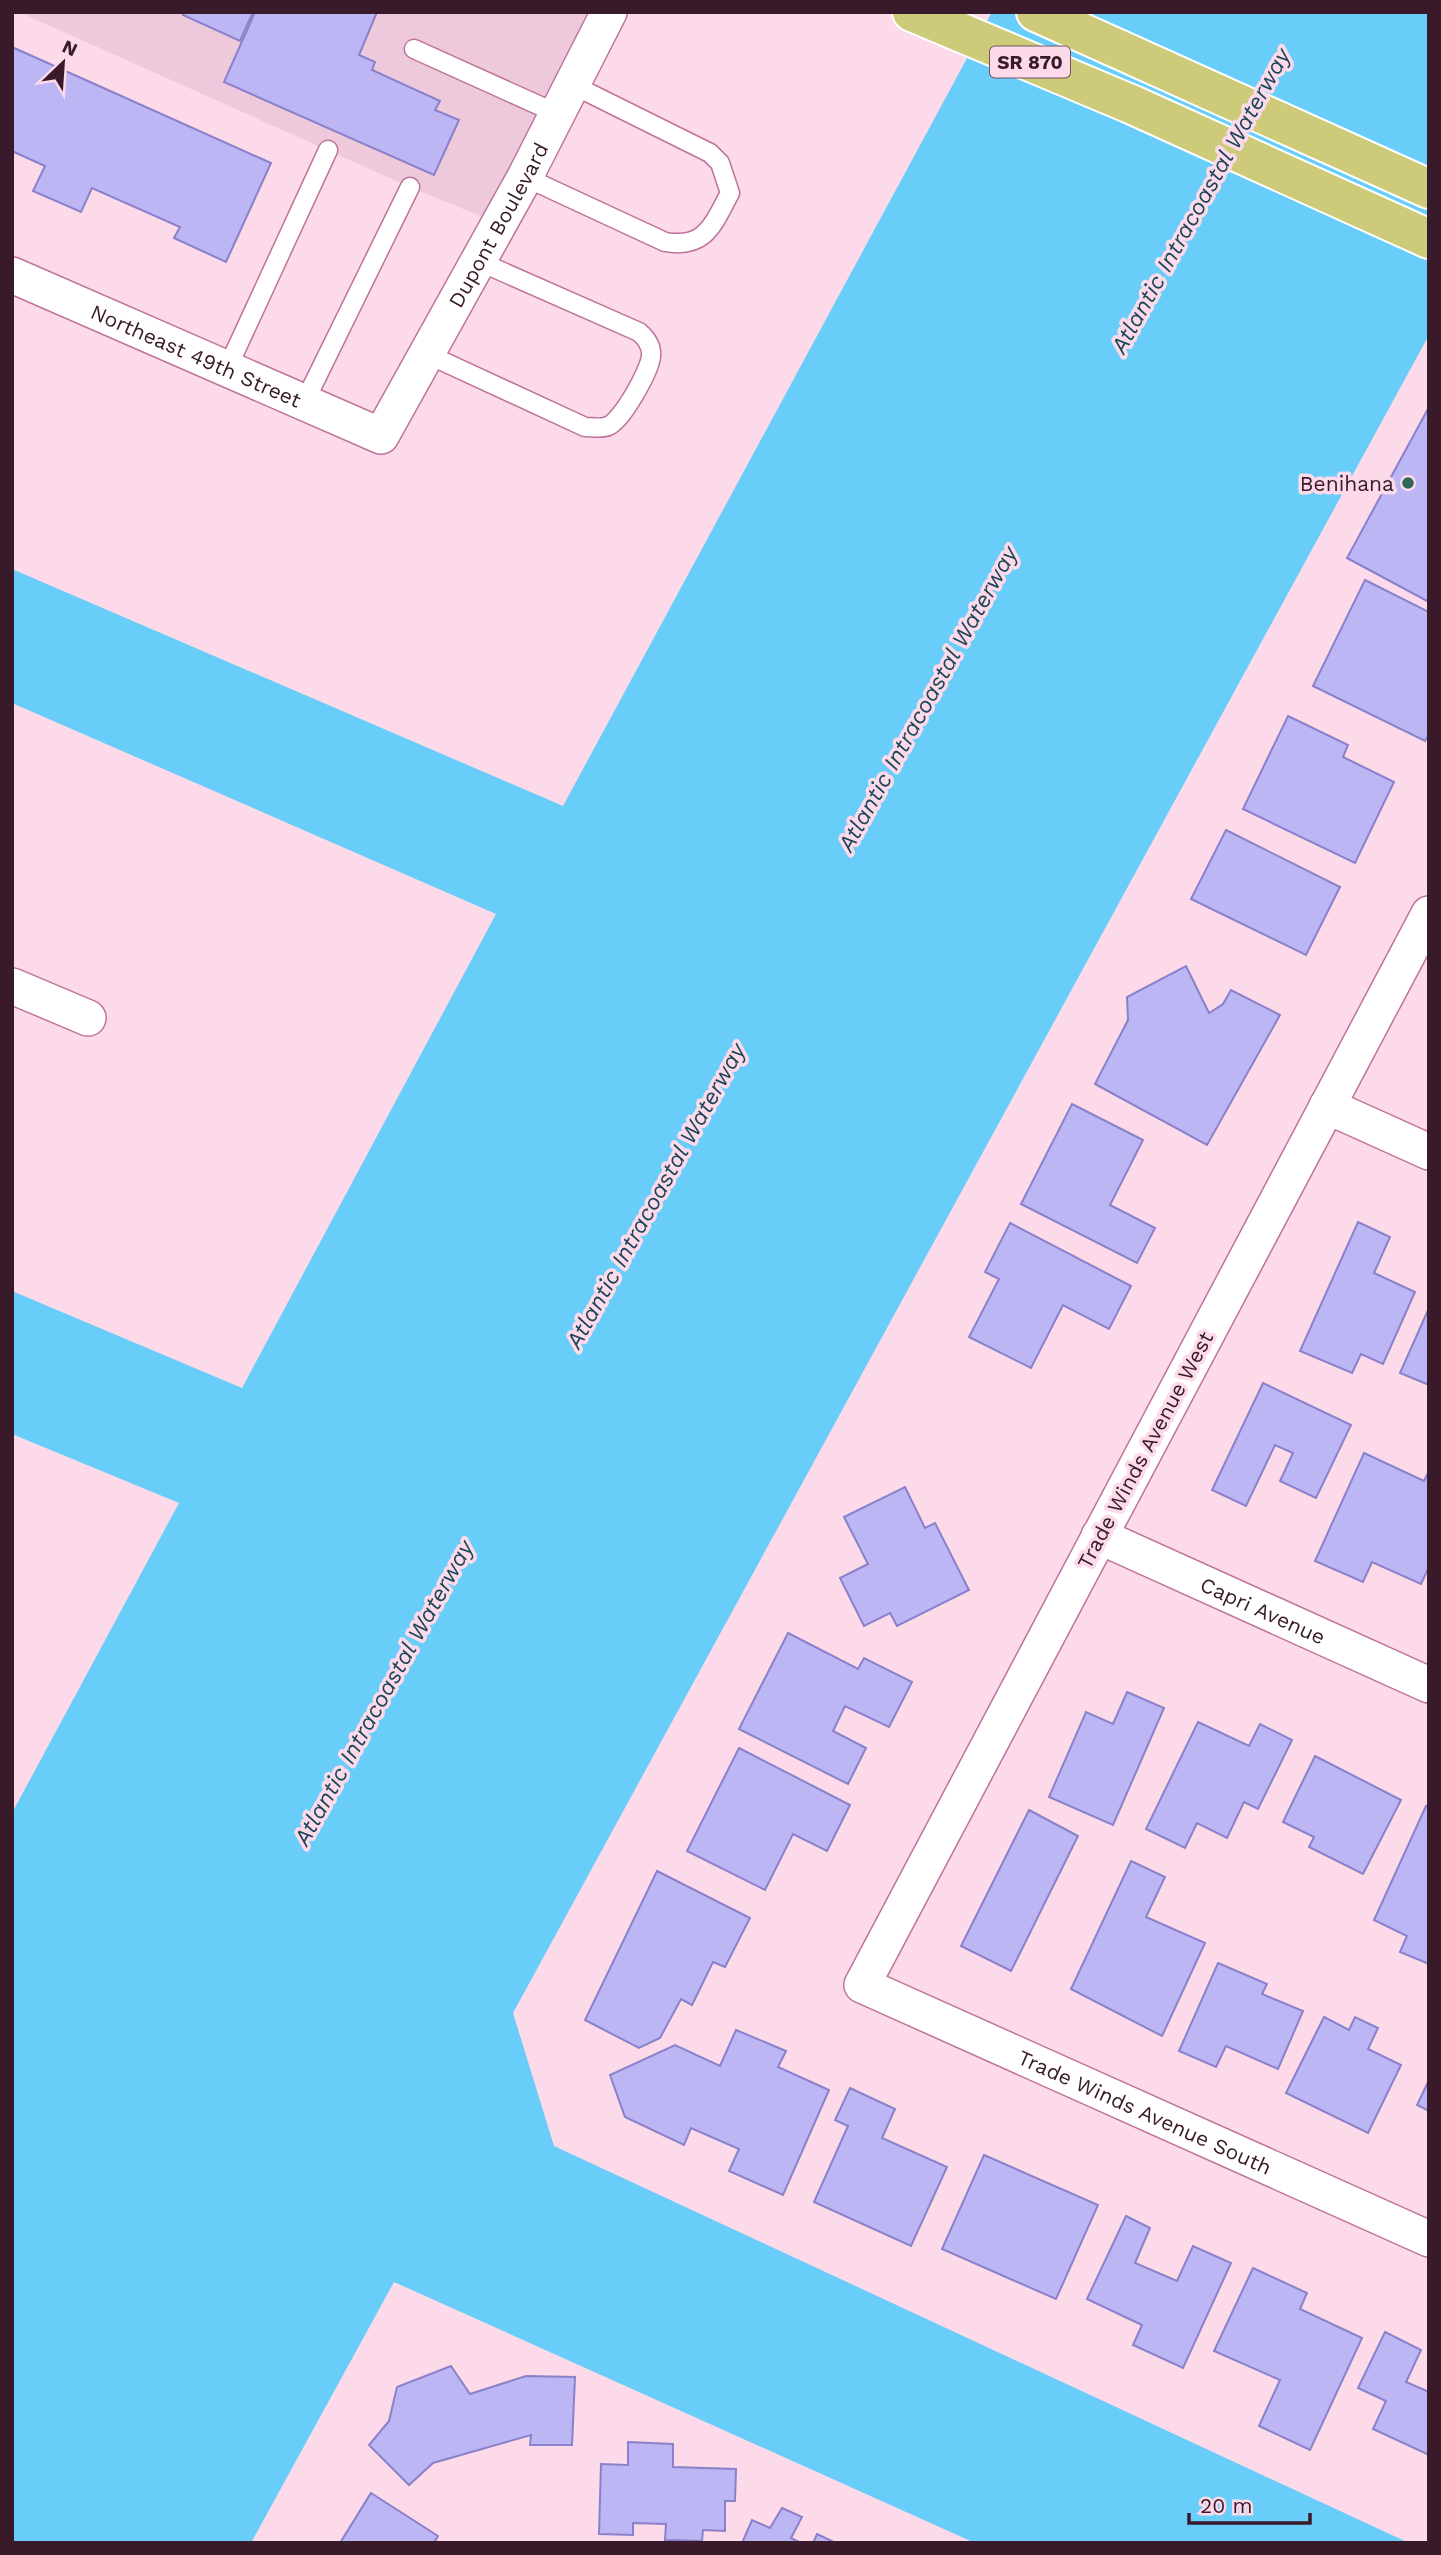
<svg xmlns="http://www.w3.org/2000/svg" width="1441" height="2555" viewBox="0 0 1441 2555" font-family="'Work Sans',sans-serif">
  <rect width="100%" height="100%" fill="#fcdaea"/>
  <polygon fill="#edc9db" points="19,12 613,12 500,224 410,187"/>
  <polygon fill="#68cdf8" points="992,12 1429,12 1429,335 513,2013 554,2146 1409,2543 975,2543 394,2282 251,2543 12,2543 12,1813 179,1503 12,1434 12,1291 242,1388 496,914 12,703 12,569 563,806"/>
  <g fill="#bcb7f4" stroke="#8981c9" stroke-width="2">
    <polygon points="184,12 253,12 240,41 183,15"/>
    <polygon points="255,12 377,12 359,55 375,62 372,70 440,101 435,110 459,120 434,175 224,82"/>
    <polygon points="12,47 271,163 226,262 174,238 180,227 92,188 81,212 33,191 45,166 12,151"/>
    <polygon points="1429,407 1429,602 1347,558"/>
    <polygon points="1365,580 1429,612 1429,734 1425,741 1313,686"/>
    <polygon points="1288,716 1348,745 1343,757 1394,782 1355,863 1243,809"/>
    <polygon points="1226,830 1340,887 1306,955 1191,899"/>
    <polygon points="1186,966 1209,1013 1223,1004 1231,990 1280,1015 1207,1145 1095,1084 1128,1020 1127,997"/>
    <polygon points="1072,1104 1143,1140 1110,1205 1155,1228 1137,1263 1021,1204"/>
    <polygon points="1358,1222 1390,1237 1374,1273 1415,1292 1383,1364 1361,1354 1352,1373 1300,1351"/>
    <polygon points="1010,1223 1131,1286 1109,1329 1063,1305 1031,1368 969,1337 999,1279 985,1272"/>
    <polygon points="1429,1308 1429,1385 1400,1373"/>
    <polygon points="1263,1383 1351,1425 1316,1498 1280,1481 1293,1453 1275,1445 1246,1506 1212,1490"/>
    <polygon points="1364,1453 1424,1481 1429,1471 1429,1567 1421,1584 1372,1562 1363,1582 1315,1561"/>
    <polygon points="905,1487 925,1528 935,1523 969,1590 897,1626 890,1613 864,1626 840,1578 868,1564 844,1517"/>
    <polygon points="788,1633 858,1669 864,1658 912,1682 889,1727 845,1706 833,1731 866,1748 848,1784 739,1729"/>
    <polygon points="1127,1692 1164,1708 1113,1825 1049,1797 1086,1712 1113,1724"/>
    <polygon points="1198,1722 1249,1746 1260,1724 1292,1740 1258,1809 1244,1802 1227,1838 1197,1823 1185,1848 1146,1829"/>
    <polygon points="739,1748 850,1805 827,1851 793,1834 765,1890 687,1851"/>
    <polygon points="1315,1756 1401,1800 1363,1874 1309,1847 1314,1837 1283,1822"/>
    <polygon points="1426,1806 1429,1807 1429,1964 1400,1952 1407,1936 1374,1920"/>
    <polygon points="1029,1810 1078,1836 1011,1971 961,1946"/>
    <polygon points="1131,1861 1165,1877 1146,1917 1205,1943 1162,2036 1071,1989"/>
    <polygon points="657,1871 750,1918 725,1967 713,1962 692,2005 681,1999 660,2038 639,2048 585,2020"/>
    <polygon points="1218,1963 1267,1984 1262,1994 1303,2011 1278,2069 1226,2046 1216,2067 1179,2051"/>
    <polygon points="1324,2017 1349,2030 1355,2017 1378,2028 1368,2049 1401,2065 1368,2133 1286,2093"/>
    <polygon points="736,2030 786,2051 778,2067 829,2090 783,2195 729,2171 739,2149 691,2128 684,2145 625,2117 610,2075 675,2045 720,2066"/>
    <polygon points="1429,2080 1429,2111 1417,2105"/>
    <polygon points="850,2088 895,2109 882,2138 947,2167 911,2246 814,2202 848,2126 835,2120"/>
    <polygon points="984,2155 1098,2205 1056,2299 942,2249"/>
    <polygon points="1126,2216 1150,2228 1135,2263 1177,2281 1193,2246 1231,2263 1183,2368 1133,2345 1142,2325 1087,2299"/>
    <polygon points="1253,2268 1307,2293 1300,2309 1362,2338 1310,2450 1259,2426 1280,2380 1214,2351"/>
    <polygon points="1385,2332 1421,2350 1406,2382 1429,2392 1429,2455 1373,2429 1386,2401 1358,2388"/>
    <polygon points="451,2366 470,2394 526,2376 575,2377 572,2445 530,2445 531,2435 433,2463 409,2485 369,2445 389,2421 397,2387"/>
    <polygon points="628,2442 673,2444 673,2467 736,2469 735,2501 725,2501 725,2531 703,2530 702,2541 665,2540 666,2524 633,2523 633,2535 599,2534 601,2464 628,2465"/>
    <polygon points="371,2493 438,2536 434,2543 340,2543"/>
    <polygon points="782,2508 802,2517 791,2538 801,2543 742,2543 752,2520 770,2528"/>
    <polygon points="817,2534 836,2543 813,2543"/>
  </g>
  <g fill="none" stroke-linecap="round" stroke-linejoin="round">
    <g stroke="#bf739b" stroke-width="21">
      <g id="lane">
        <polyline points="414,49 558,114"/>
        <path d="M525,177L665,242C706,249 713,224 730,193L720,163L710,153L573,85"/>
        <path d="M427,354L585,427C591,427 602,429 608,426C622,421 650,370 651,356C652,346 646,338 639,332L478,261"/>
        <polyline points="227,369 328,150"/>
        <polyline points="304,403 410,187"/>
      </g>
    </g>
    <g stroke="#bf739b" stroke-width="38">
      <g id="street">
        <path id="s1" d="M12,275L381,436L525,177L609,12"/>
        <path id="s2" d="M1429,914L862,1985L1429,2239"/>
        <polyline points="12,986 88,1018"/>
        <polyline points="1327,1106 1429,1152"/>
        <path id="s3" d="M1099,1536L1429,1685"/>
      </g>
    </g>
    <g stroke="#fff" stroke-width="42">
      <g id="primary">
        <polyline points="912,12 1133,105 1429,239"/>
        <polyline points="1036,12 1429,189"/>
      </g>
    </g>
    <use href="#lane" stroke="#fff" stroke-width="18"/>
    <use href="#street" stroke="#fff" stroke-width="35"/>
    <use href="#primary" stroke="#cdcb79" stroke-width="38"/>
  </g>
  <circle fill="#2d6a55" stroke="#fcdaea" stroke-width="2.5" cx="1408" cy="483" r="7"/>
  <g text-anchor="middle" dominant-baseline="central" stroke-width="7" stroke-linejoin="round" paint-order="stroke">
    <rect fill="#fcdaea" stroke="#735464" stroke-width="2" x="990" y="46.5" width="80" height="31" rx="5"/>
    <g font-size="19" font-weight="bold" fill="#381a2a">
      <text x="1030" y="62">SR 870</text>
    </g>
    <g font-size="21" fill="#381a2a" stroke="#fcdaea">
      <text stroke="none"><textPath href="#s1" startOffset="644">Dupont Boulevard</textPath></text>
      <text stroke="none"><textPath href="#s1" startOffset="201">Northeast 49th Street</textPath></text>
      <text transform="translate(1145 1450) rotate(-62)">Trade Winds Avenue West</text>
      <text stroke="none"><textPath href="#s3" startOffset="180">Capri Avenue</textPath></text>
      <text stroke="none"><textPath href="#s2" startOffset="1522">Trade Winds Avenue South</textPath></text>
    </g>
    <g font-size="21" fill="#381a2a" stroke="#fcdaea" text-anchor="end">
      <text x="1394" y="483">Benihana</text>
    </g>
    <g font-size="23" font-style="italic" fill="#1a4658" stroke="#fcdaea">
      <text transform="translate(1201 201) rotate(-61)">Atlantic Intracoastal Waterway</text>
      <text transform="translate(928 699) rotate(-61)">Atlantic Intracoastal Waterway</text>
      <text transform="translate(656 1196) rotate(-61)">Atlantic Intracoastal Waterway</text>
      <text transform="translate(384 1693) rotate(-61)">Atlantic Intracoastal Waterway</text>
    </g>
  </g>
  <rect width="1441" height="2555" fill="none" stroke="#381a2a" stroke-width="28"/>
  <g transform="translate(63 63) rotate(25)" stroke="#fcdaea" stroke-width="5" paint-order="stroke">
  <path d="M0-5L12 26L0 18L-12 26Z" fill="#381a2a"/>
  <text y="-10" font-size="19" font-weight="bold" text-anchor="middle" fill="#381a2a">N</text>
  </g>
  <path d="M1189 2513v10h121v-10" fill="none" stroke="#381a2a" stroke-width="3.5"/>
  <text x="1200" y="2513" font-size="21" fill="#381a2a" stroke="#fcdaea" stroke-width="5" paint-order="stroke">20 m</text>
</svg>
